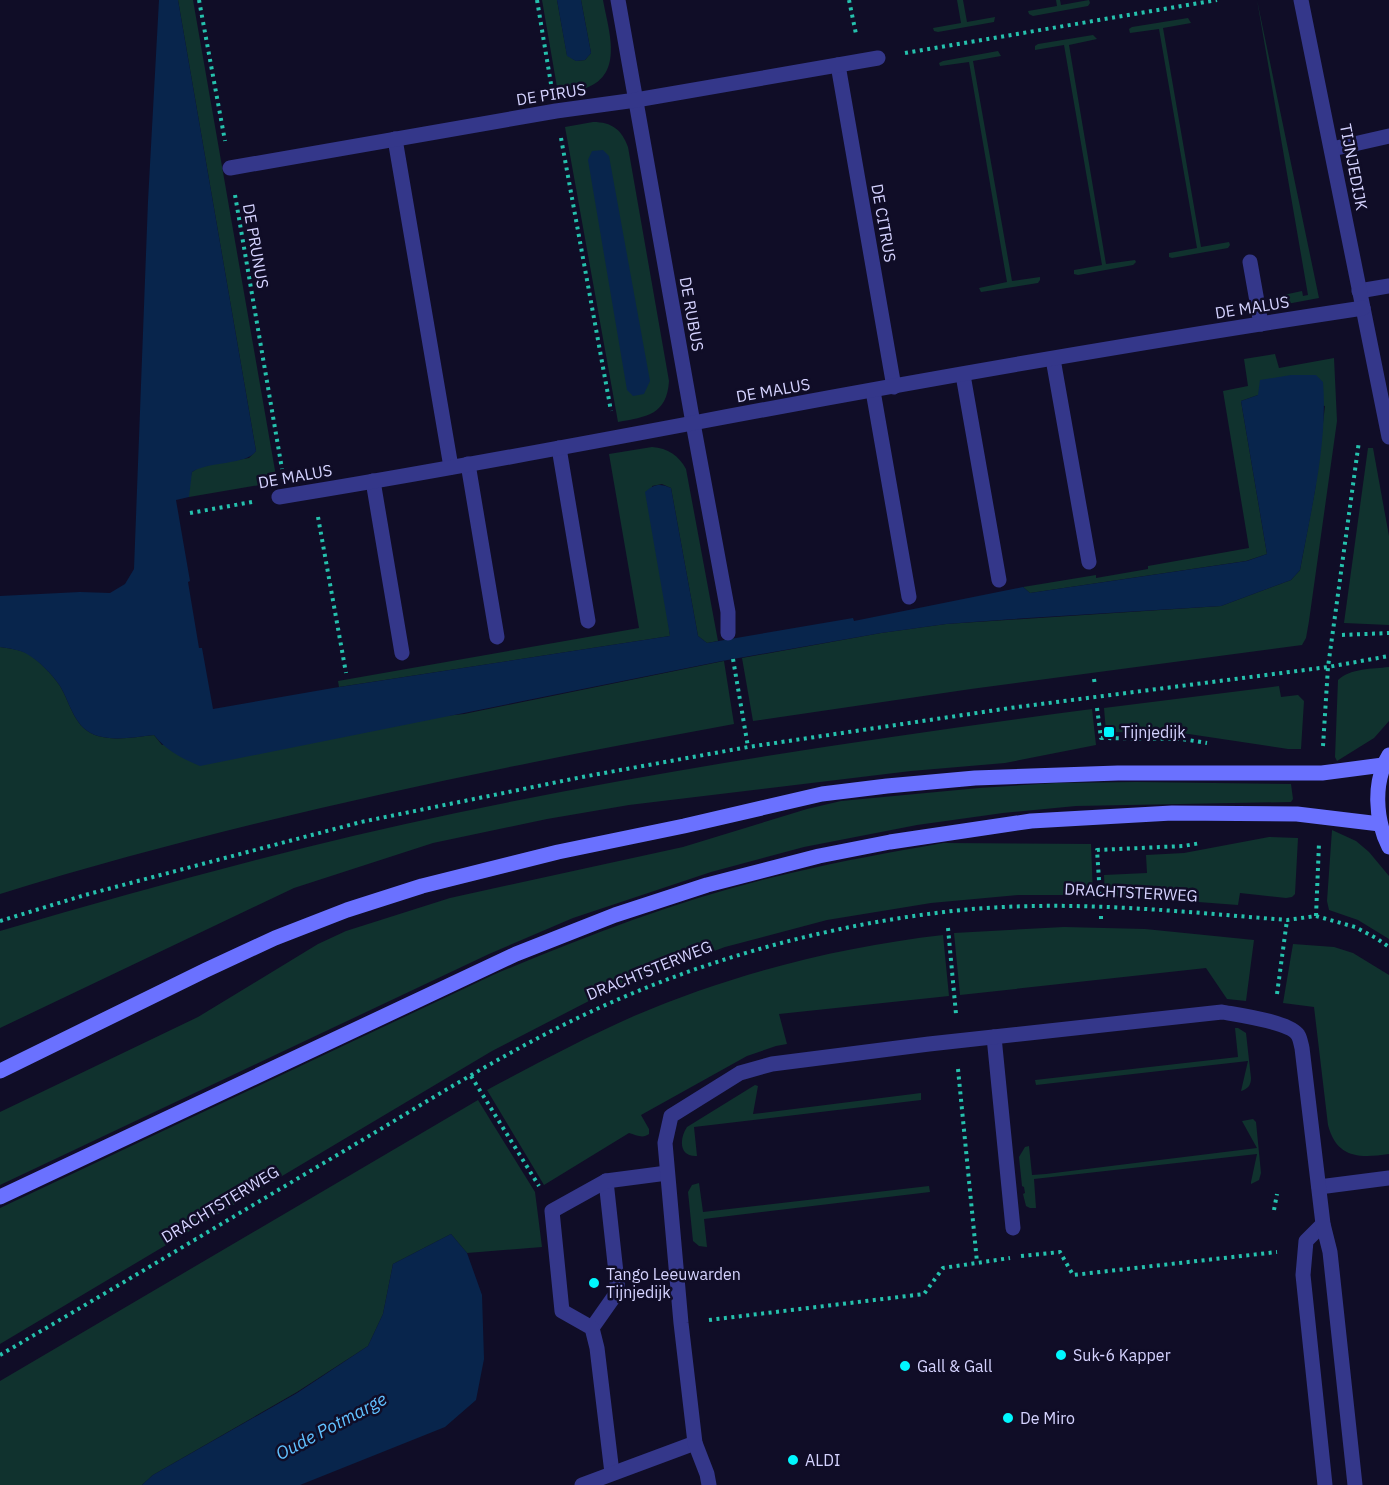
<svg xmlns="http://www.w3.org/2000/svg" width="1389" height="1485" viewBox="0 0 1389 1485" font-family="'IBM Plex Sans',sans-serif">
  <rect width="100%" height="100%" fill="#100d27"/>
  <g fill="#10322e">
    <polygon points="178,0 193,0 277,482 189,497 189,483 192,472 201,466 249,458 256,451"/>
    <path d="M542,0H557L567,55L576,61L585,60L591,53L581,0H603C608,29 625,74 586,88C578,91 567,91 558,93Z"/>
    <polygon points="957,0 963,0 967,22 995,17 994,22 938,32 934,31 933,28 961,23"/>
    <polygon points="1056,0 1060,0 1061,5 1089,0 1090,3 1088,6 1033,16 1029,14 1028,11 1057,6"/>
    <polygon points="1257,0 1319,298 1276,306 1274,297 1302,291 1303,296 1308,295"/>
    <polygon points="1188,18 1191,23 1163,28 1201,247 1229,242 1230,245 1228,248 1172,258 1169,257 1169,253 1197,248 1159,29 1130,33 1129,29 1132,27"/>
    <polygon points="1093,35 1097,39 1069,45 1106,264 1135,260 1136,262 1133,265 1078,275 1074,274 1074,270 1102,265 1064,45 1035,50 1035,46 1038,44"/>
    <polygon points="998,51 1001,56 973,61 1012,281 1040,277 1040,280 1038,283 981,292 979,288 1007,282 969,62 940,66 939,63 943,61"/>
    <path d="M593,122C612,122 622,130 628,147L669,381C667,415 646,417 618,422L565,127Z"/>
    <polygon points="1275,354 1279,368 1334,358 1337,421 1309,621 1306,638 1302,645 971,689 753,721 742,658 881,633 946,624 1221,606 1291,580 1300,570 1315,490 1325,406 1258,395 1241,401 1267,554 1246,561 1030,593 1023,587 1096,575 1096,578 1148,569 1148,566 1249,548 1223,391 1248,386 1244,359"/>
    <path d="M652,447C668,448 679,456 686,469L718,641L707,643L698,636L671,488L662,484L652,486L670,636L339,687L338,681L639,628L609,454Z"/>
    <polygon points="1368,448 1373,448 1389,536 1389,625 1344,623"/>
    <path d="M0,647C8,648 20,650 27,653C38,660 53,675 60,686C71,704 74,729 98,736C115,741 136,737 154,735L162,745L464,714L724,661L734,724C487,769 240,820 0,894Z"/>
    <path d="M1389,667V721L1374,738L1337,761L1335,757L1338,680C1351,668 1372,669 1389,667Z"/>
    <polygon points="1279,686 1281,697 1298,695 1304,701 1301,749 1288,749 1182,733 1106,732 1104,708"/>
    <path d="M1092,709L1096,745L1005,763L911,771L629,805L547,819L433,843L294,888L0,1028V931C150,887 303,845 456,813C666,769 879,737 1092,709Z"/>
    <polygon points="1136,782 1291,784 1293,799 1291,802 1076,806 1003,813 917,825 804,847 711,872 573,918 489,954 0,1185 0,1112 198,1017 318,944 346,931 450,898 683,847 807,809 841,801 979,788 1056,783"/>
    <polygon points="1332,830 1356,841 1369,852 1389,876 1389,939 1358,920 1329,910 1327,901"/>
    <polygon points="1269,837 1298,838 1295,894 1292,897 1286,898 1240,893 1238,905 1105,895 1104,875 1147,873 1146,855 1184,853"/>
    <path d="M943,843L1091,844L1093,895H1018L931,903L827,920L725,947L616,987L492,1051L0,1344V1208L493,975C590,934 689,896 791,873C841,861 892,852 943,843Z"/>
    <polygon points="1064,927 1145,929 1254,940 1246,1001 1227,999 1206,968 960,995 954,933"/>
    <path d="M943,935L949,996L779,1014L787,1044L776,1046L747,1056L641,1115L649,1129V1134C643,1139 636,1135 629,1133L544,1185L487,1090C536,1064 584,1038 634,1016C732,974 838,947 943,935Z"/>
    <path d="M1293,944L1334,947L1353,953L1389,975V1154C1360,1158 1337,1159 1328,1125L1314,1007L1283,1003Z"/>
    <path d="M1235,1028H1238L1246,1033L1251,1078C1251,1085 1248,1089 1241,1091L1248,1061L1036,1085L1035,1080L1238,1057Z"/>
    <path d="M755,1085L758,1086L753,1114L921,1093V1100L694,1127L697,1156C679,1157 679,1139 687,1127Z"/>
    <polygon points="478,1100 535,1192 542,1247 467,1253 451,1234 393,1264 383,1314 368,1346 297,1392 153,1475 142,1485 0,1485 0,1381"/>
    <polygon points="1253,1119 1256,1122 1261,1173 1259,1180 1251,1184 1251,1182 1257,1154 1034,1179 1036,1208 1030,1208 1026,1206 1023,1194 1025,1193 1024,1187 1022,1186 1019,1157 1025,1147 1029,1146 1032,1175 1046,1174 1257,1148 1242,1121"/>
    <polygon points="699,1183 703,1212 929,1186 930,1192 704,1219 707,1247 699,1246 693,1241 688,1192 692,1185"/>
  </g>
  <g fill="#08254c">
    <path d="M159,0H178L256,451C247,465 209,461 192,472L189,497L176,500L190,581L188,582L199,648H202L213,709L333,688L670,636L645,492C654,484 660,483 671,488L698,636L707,643L853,618L854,621L1023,587L1030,593L1247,561L1267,554L1241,401L1258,395L1260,380L1291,375H1316L1323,382C1328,443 1311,510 1300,570L1291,580L1221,606L1014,619L946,624L881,633L722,661L200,766C181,758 167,751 154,735C136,737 115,741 98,736C74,729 71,704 60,686C53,675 38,660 27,654C20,650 8,648 0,647V596L80,592L110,593L125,584L134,569L148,201Z"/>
    <polygon points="557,0 581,0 591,53 585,60 576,61 567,56"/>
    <polygon points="603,150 609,156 650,381 644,394 633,396 627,390 588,160 592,151"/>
    <polygon points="451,1234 467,1253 482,1295 484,1359 476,1400 445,1427 300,1485 142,1485 153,1475 297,1393 368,1346 383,1314 393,1264"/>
  </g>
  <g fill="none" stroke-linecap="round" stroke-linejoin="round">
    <g stroke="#25c1ad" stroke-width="4" stroke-dasharray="3 4.5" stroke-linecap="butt">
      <polyline points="199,0 225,141"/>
      <polyline points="537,0 551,84"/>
      <polyline points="849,0 856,34"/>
      <polyline points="905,53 1217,0"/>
      <polyline points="561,138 611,411"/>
      <polyline points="235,195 282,469"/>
      <polyline points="190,513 252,502"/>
      <polyline points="318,517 346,673"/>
      <polyline points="1342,635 1389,633"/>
      <polyline points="733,659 748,747"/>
      <polyline points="1094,679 1095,685"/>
      <polyline points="1097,708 1101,738 1182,739 1207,743"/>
      <polyline points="1323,746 1328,667 1359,441"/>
      <polyline points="1100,895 1097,850 1183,846 1201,843"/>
      <polyline points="1101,916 1101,921"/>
      <polyline points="1316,916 1319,843"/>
      <polyline points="0,921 85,895 361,822 582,777 748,747 1010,708 1328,667 1389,656"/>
      <polyline points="948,928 956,1014"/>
      <polyline points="1277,994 1287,920"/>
      <polyline points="958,1069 977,1262"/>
      <polyline points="471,1076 539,1186"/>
      <polyline points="1274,1210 1277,1194"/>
      <polyline points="1021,1256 1060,1252 1073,1275 1277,1252"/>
      <polyline points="709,1320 924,1294 943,1268 1010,1258"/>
      <path d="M0,1355C115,1288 229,1219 344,1151C428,1101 511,1048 601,1007C709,958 826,926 944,912C1058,898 1173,911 1287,920L1316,916L1355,927L1376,938L1389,947"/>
    </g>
    <g stroke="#34378a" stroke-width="15">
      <polyline points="395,139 451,467"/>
      <polyline points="1332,149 1389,136"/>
      <polyline points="1250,262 1261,324"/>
      <polyline points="1359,291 1389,286"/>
      <polyline points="1053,359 1089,562"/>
      <polyline points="963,375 999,580"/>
      <polyline points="873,391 909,597"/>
      <polyline points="559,448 588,621"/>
      <polyline points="468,464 497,637"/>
      <polyline points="373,481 402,653"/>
      <polyline points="994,1037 1013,1228"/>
      <polyline points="1319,1187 1389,1178"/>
      <polyline points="1323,1224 1306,1241 1303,1275 1325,1485"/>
      <polyline points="592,1328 618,1291 606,1181"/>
      <polyline points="612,1473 597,1348 592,1328 562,1311 552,1211 606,1181 667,1173"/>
      <polyline points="582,1485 695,1443"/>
      <path d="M709,1485L707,1474L695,1443L681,1323L665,1143L671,1116L740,1073L772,1064L929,1044L1222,1012C1238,1015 1290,1022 1298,1035C1300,1038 1301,1044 1302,1048L1323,1224L1330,1252L1355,1485"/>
    </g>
    <g stroke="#34378a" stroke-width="15">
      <polyline points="618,0 693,423 728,612 728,633"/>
      <polyline points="1301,0 1389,437"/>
      <polyline points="838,65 894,387"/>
      <polyline points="230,168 556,111 636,100 878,58"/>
      <path d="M279,497C417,475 555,449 693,423C915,381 1139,342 1363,308"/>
    </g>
    <g stroke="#6a71ff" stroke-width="15">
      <path d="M1389,755C1373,782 1375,819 1389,847"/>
      <polyline points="0,1071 206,970 275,938 347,910 422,886 558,852 684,826 822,794 887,786 975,778 1118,773 1322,773 1383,765"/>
      <polyline points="0,1197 516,954 615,915 707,885 819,856 890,842 1031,821 1172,813 1297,814 1380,824"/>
    </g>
  </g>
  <g fill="#00f7fe" stroke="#100d27" stroke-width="2">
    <rect x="1103" y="726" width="12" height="12" rx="3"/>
    <circle cx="594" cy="1283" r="6"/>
    <circle cx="1061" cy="1355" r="6"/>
    <circle cx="905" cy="1366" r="6"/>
    <circle cx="1008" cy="1418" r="6"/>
    <circle cx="793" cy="1460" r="6"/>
  </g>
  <g text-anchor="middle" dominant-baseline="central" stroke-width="5" stroke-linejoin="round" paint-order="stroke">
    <g font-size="16" fill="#d5d3ff" stroke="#100d27">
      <text transform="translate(551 94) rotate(-9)">DE PIRUS</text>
      <text transform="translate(1354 167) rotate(79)">TIJNJEDIJK</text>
      <text transform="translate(884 223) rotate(80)">DE CITRUS</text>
      <text transform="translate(256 246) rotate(80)">DE PRUNUS</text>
      <text transform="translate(1252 307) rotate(-9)">DE MALUS</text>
      <text transform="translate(692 314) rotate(80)">DE RUBUS</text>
      <text transform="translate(773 390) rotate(-10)">DE MALUS</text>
      <text transform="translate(295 476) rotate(-10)">DE MALUS</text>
      <text transform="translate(1131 892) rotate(3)">DRACHTSTERWEG</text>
      <text transform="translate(649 970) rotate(-22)">DRACHTSTERWEG</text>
      <text transform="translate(220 1204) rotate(-31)">DRACHTSTERWEG</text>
    </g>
    <g font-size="16" fill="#d5d3ff" stroke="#100d27" text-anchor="start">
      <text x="1121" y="732">Tijnjedijk</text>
      <text x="606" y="1274">Tango Leeuwarden<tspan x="606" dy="18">Tijnjedijk</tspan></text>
      <text x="1073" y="1355">Suk-6 Kapper</text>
      <text x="917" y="1366">Gall &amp; Gall</text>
      <text x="1020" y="1418">De Miro</text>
      <text x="805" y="1460">ALDI</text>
    </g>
    <g font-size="18" font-style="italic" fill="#61c1ff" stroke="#100d27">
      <text transform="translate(331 1426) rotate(-28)">Oude Potmarge</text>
    </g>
  </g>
</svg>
